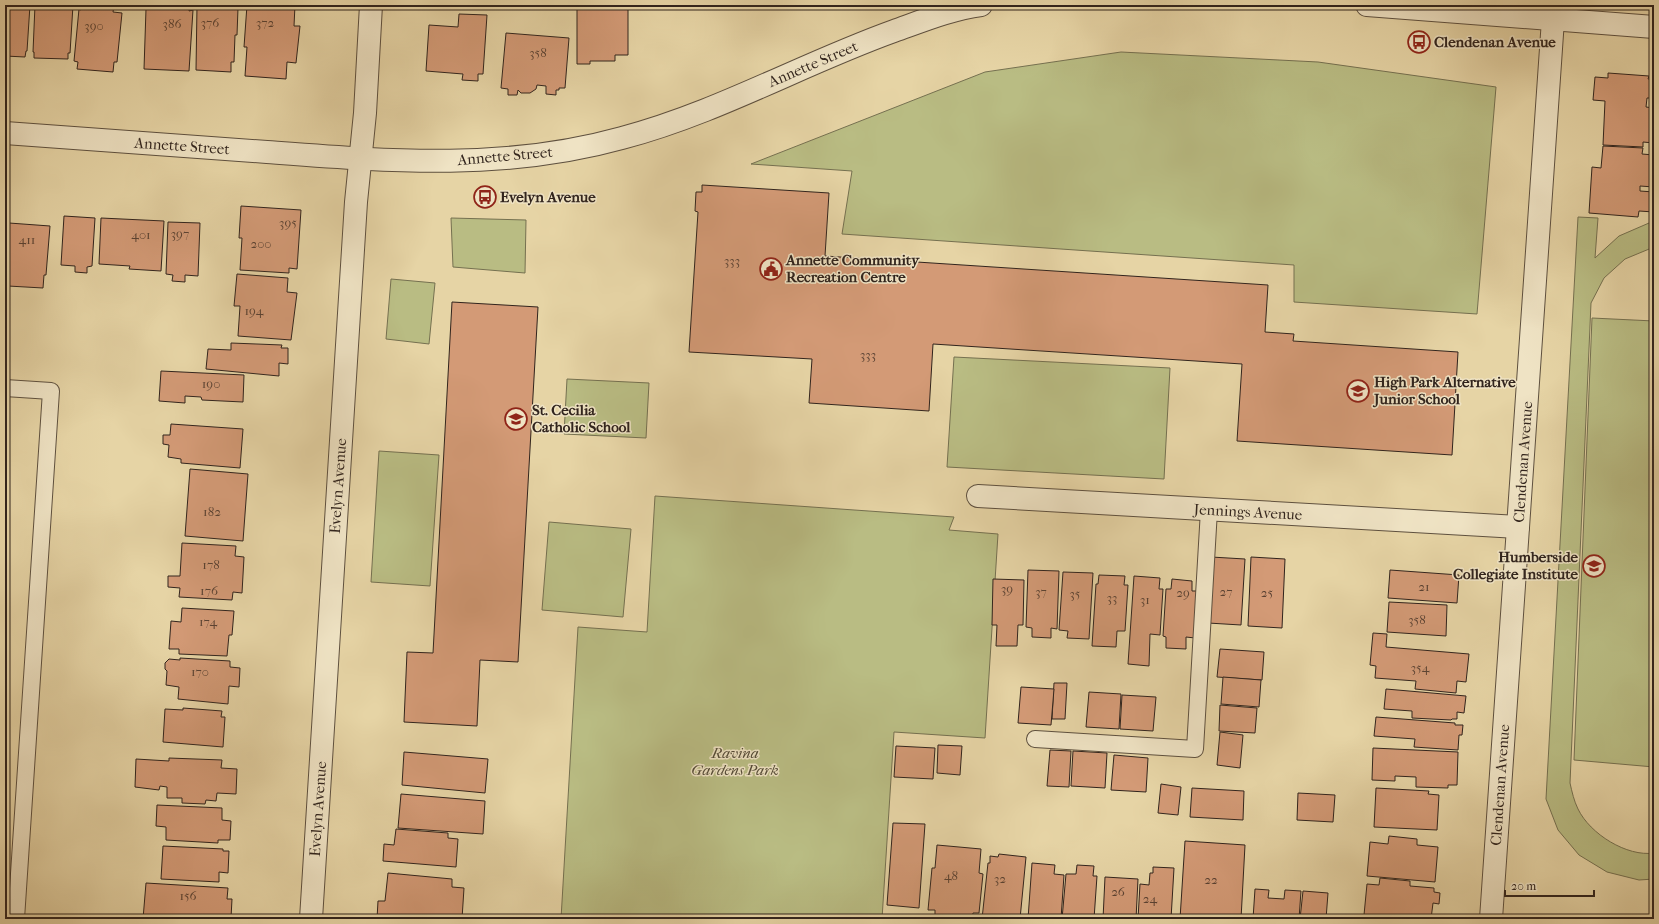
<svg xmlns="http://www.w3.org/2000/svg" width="1659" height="924" viewBox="0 0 1659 924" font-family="'IM FELL French Canon',serif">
  <rect width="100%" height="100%" fill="#e6d4a5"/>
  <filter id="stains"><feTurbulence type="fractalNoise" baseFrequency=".005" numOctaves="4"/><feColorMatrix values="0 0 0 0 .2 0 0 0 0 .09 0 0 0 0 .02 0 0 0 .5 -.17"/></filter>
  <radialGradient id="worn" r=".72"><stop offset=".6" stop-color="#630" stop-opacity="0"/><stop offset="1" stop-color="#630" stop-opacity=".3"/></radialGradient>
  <g fill="#b9bc83" stroke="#757050">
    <polygon points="1121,52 1318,62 1496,87 1477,314 1294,302 1294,265 842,234 852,171 751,164 985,72"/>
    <path d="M1578,217L1598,218L1595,258L1619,236L1649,223H1654V247L1625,259L1604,278L1591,303L1570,783C1572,792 1574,801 1578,809C1590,834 1627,857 1654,853V879L1639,880L1607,872L1579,855L1558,830L1546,799Z"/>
    <polygon points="451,218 526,220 525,273 453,267"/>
    <polygon points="391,279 435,283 429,344 386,339"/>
    <polygon points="1592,318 1654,321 1654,767 1574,760"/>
    <polygon points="954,357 1170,368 1164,479 947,467"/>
    <polygon points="567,379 649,383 646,438 564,434"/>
    <polygon points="379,451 439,455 430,586 371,582"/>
    <polygon points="655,496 954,517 949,530 998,534 985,738 894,732 882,919 561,919 578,627 647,632"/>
    <polygon points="549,522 631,529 623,617 542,610"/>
  </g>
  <g fill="#d39a76" stroke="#31241d">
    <polygon points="5,5 30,5 27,51 26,51 25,57 5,56"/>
    <polygon points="35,5 73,5 70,53 68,53 68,59 34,58 34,52 33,52"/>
    <polygon points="82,5 114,5 113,12 122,13 117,62 114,62 113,72 77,69 78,62 74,61 79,9 81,10"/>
    <polygon points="149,5 190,5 189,11 193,10 189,71 144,69 146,9"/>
    <polygon points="204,5 235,5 235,9 238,8 237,35 235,35 234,62 231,62 231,72 196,70 197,6"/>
    <polygon points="247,5 295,5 294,26 300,26 296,63 287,62 286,79 245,76 247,47 244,47"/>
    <polygon points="577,5 613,5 613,8 628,8 628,55 615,55 615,61 590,61 590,64 577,64"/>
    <polygon points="459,14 487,15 483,74 478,74 478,81 462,80 463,74 426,71 429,25 458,27"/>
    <polygon points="506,33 569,38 565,88 559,88 559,90 556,90 556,95 546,94 546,86 537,85 536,89 530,93 521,93 518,90 517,95 508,95 508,89 501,88"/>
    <polygon points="1608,73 1649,76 1648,79 1654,79 1654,98 1647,98 1646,107 1654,108 1654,143 1643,142 1643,147 1603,145 1605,101 1593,100 1595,77 1608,78"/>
    <polygon points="1603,146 1643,148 1642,154 1654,155 1654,187 1640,186 1640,191 1654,192 1654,212 1639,211 1638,217 1589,213 1592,167 1601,168"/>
    <polygon points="702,185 829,193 825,256 1268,285 1265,332 1294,334 1293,341 1458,352 1452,455 1237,441 1242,364 933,344 929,411 809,403 812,359 689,352 698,212 695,211 696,192 702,192"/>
    <polygon points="241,206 301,210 297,269 289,268 289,273 240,270 242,238 239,238"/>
    <polygon points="64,216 95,218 92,266 87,267 87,273 75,272 75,266 61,265"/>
    <polygon points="101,218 164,221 161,271 129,269 130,266 99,264"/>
    <polygon points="168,222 200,223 198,276 185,275 185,282 172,281 173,275 166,274"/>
    <polygon points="9,223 50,226 46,275 44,275 43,288 8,286 8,277 5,277"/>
    <polygon points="237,274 288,278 287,292 297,293 291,340 238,336 240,306 234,306"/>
    <polygon points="452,302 538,307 518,662 480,660 477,726 404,722 407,652 433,653"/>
    <polygon points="231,343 282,345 281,348 288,348 288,364 279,363 279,376 206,369 208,349 231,350"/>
    <polygon points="161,371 244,375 243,402 202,400 201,397 185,396 185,403 159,401"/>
    <polygon points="171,424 243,429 240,468 181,463 181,459 168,457 169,445 163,444 163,435 170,435"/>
    <polygon points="190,469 248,474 243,541 185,536"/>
    <polygon points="182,543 236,546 235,556 244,557 242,593 233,592 232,600 179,597 180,588 168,587 168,576 180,576"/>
    <polygon points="1211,557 1245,559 1241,625 1208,623"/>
    <polygon points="1251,557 1285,559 1282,628 1248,626"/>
    <polygon points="1028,570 1059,571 1057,629 1051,628 1051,638 1032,637 1032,628 1026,627"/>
    <polygon points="1390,570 1459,575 1457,603 1388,598"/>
    <polygon points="1063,572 1093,573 1089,639 1067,638 1068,631 1059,630"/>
    <polygon points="1099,575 1125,576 1124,585 1128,585 1125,631 1117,631 1116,647 1092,646 1096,584 1098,584"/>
    <polygon points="1134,576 1160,578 1159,589 1163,589 1160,635 1150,634 1149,666 1128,664"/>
    <polygon points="993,579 1024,580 1023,625 1018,625 1017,646 996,646 997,625 992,625"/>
    <polygon points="1172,579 1192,581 1192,591 1198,591 1195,638 1186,637 1186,649 1166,648 1166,637 1163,636 1166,589 1171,589"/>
    <polygon points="1389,602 1447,605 1446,636 1387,632"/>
    <polygon points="182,608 234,611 232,635 229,635 227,656 179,654 179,649 169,649 171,621 181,622"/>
    <polygon points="1373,633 1387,634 1386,647 1469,654 1466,682 1457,681 1456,693 1415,689 1416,681 1375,678 1376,666 1370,665"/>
    <polygon points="1220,649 1264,652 1262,680 1217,677"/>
    <polygon points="180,658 230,661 230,667 240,668 239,687 229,686 228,704 178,699 179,687 166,685 167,671 165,669 165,663 169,659 180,660"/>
    <polygon points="1223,677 1261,680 1259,707 1221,704"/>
    <polygon points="1054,683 1067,683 1065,719 1052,719"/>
    <polygon points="1021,687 1054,689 1051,725 1018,723"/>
    <polygon points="1386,689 1466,696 1464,713 1457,712 1457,719 1452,719 1451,720 1412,718 1412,711 1384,709"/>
    <polygon points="1089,692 1121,694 1119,729 1086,727"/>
    <polygon points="1122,695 1156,697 1153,731 1120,729"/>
    <polygon points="1220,705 1257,708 1255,733 1219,731"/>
    <polygon points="183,708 222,711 221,717 225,717 223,747 163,742 165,709 183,710"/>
    <polygon points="1376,717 1455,723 1455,725 1463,725 1462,735 1459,735 1458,750 1414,747 1415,739 1374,736"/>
    <polygon points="1220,732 1243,735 1240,768 1217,765"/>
    <polygon points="938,745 962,746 960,775 937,773"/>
    <polygon points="896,746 935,748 933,779 894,777"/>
    <polygon points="1373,748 1458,752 1457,785 1448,785 1448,788 1416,787 1416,777 1395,776 1395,781 1372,780"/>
    <polygon points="1050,750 1071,751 1069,787 1047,786"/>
    <polygon points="1073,751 1107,753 1105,788 1071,786"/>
    <polygon points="404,752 488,759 485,793 402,785"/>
    <polygon points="1114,755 1148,758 1146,792 1111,790"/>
    <polygon points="169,758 222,760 221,768 237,769 236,794 217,793 216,801 206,800 205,804 182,803 182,798 167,798 167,787 160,786 159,790 135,787 136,759 169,761"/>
    <polygon points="1161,784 1181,787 1178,815 1158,813"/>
    <polygon points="1192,788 1244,791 1243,820 1190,817"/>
    <polygon points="1376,788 1429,791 1428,794 1439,795 1437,830 1374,827"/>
    <polygon points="1298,793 1335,795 1333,822 1297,820"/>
    <polygon points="401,794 485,801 483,834 398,828"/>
    <polygon points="157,805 222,808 222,820 231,821 230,840 218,840 218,843 166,840 166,827 156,826"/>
    <polygon points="893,823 925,824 919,908 887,905"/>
    <polygon points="396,829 448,833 448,838 458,839 456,867 383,861 384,844 394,845"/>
    <polygon points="1389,836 1417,839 1417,845 1438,847 1435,882 1367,876 1370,842 1388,844"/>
    <polygon points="1185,841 1245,845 1241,919 1180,919"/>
    <polygon points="937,845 981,849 979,873 983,874 979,913 973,913 972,919 935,919 935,910 928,910 932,868 935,868"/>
    <polygon points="163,846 223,849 223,851 229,851 228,873 219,872 219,882 161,879"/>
    <polygon points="999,854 1026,857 1020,919 982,919 988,863 990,863 990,856 998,857"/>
    <polygon points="1032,863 1055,865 1054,874 1064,875 1061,919 1028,919"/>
    <polygon points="1077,865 1094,866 1093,876 1097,876 1094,919 1062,919 1066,874 1076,874"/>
    <polygon points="1153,867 1174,868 1171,919 1138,919 1140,884 1149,885 1150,873 1153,873"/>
    <polygon points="388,873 452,879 452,887 464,888 462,919 377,919 378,901 385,901"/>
    <polygon points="1105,877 1138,879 1136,919 1103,919"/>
    <polygon points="1380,878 1410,881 1410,886 1434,888 1434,892 1440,893 1439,904 1433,903 1431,919 1399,919 1364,915 1367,884 1379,885"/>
    <polygon points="146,883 228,888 227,899 232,899 231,918 143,919"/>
    <polygon points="1255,889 1269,890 1268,898 1284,899 1285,890 1301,891 1299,919 1253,919"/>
    <polygon points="1303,891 1328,893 1326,919 1300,919"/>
  </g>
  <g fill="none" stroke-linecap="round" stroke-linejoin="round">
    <g stroke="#5e503f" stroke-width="18">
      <g id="service">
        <polyline points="5,388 51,391 16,919"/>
        <polyline points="1035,739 1195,749 1209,510"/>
      </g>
    </g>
    <g stroke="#5e503f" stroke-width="24">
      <g id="minor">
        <polyline points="978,496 1518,527"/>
        <polyline points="311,919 356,202 365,113 371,5"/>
        <polyline points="1491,919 1554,5"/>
      </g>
    </g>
    <g stroke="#5e503f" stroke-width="24">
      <g id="tertiary">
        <polyline points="1367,5 1654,27"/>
        <path d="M5,133C92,139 179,145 267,152C387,161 504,171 622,138C717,113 802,64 894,31C922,21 951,9 981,5"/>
      </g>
    </g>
    <use href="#service" stroke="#efe3c4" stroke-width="16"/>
    <use href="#minor" stroke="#efe3c4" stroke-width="22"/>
    <use href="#tertiary" stroke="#efe3c4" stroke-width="22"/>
  </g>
  <defs>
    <g id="bus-ring" transform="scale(1.15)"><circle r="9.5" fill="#efe3c4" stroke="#8f2418" stroke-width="1.5"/><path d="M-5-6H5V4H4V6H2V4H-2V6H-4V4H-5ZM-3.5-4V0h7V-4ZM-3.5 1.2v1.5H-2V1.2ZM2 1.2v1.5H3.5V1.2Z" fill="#8f2418"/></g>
    <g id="civic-ring" transform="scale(1.15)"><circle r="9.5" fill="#efe3c4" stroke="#8f2418" stroke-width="1.5"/><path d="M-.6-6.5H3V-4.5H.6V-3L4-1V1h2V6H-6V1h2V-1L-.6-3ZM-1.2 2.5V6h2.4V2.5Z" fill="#8f2418"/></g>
    <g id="school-ring" transform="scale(1.15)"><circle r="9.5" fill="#efe3c4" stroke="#8f2418" stroke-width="1.5"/><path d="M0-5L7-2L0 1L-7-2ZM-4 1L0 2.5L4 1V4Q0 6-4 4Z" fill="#8f2418"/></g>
  </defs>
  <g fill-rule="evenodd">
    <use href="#bus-ring" x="1419" y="42"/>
    <use href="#bus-ring" x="485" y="197"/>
    <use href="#civic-ring" x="771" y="269"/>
    <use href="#school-ring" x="1358" y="391"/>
    <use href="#school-ring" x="516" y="419"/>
    <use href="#school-ring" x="1594" y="566"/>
  </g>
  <g text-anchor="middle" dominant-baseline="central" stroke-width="3" stroke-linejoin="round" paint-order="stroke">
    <g font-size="13" fill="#5a4233">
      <text x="210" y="22">376</text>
      <text x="265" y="22">372</text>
      <text x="172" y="23">386</text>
      <text x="94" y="25">390</text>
      <text x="538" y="52">358</text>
      <text x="288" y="222">395</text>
      <text x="180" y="233">397</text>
      <text x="141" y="234">401</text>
      <text x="27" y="239">411</text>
      <text x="261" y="243">200</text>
      <text x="732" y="260">333</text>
      <text x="254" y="310">194</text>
      <text x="868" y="354">333</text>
      <text x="211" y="383">190</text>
      <text x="212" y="511">182</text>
      <text x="211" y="564">178</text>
      <text x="1424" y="586">21</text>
      <text x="1007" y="588">39</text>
      <text x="209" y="590">176</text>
      <text x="1041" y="591">37</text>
      <text x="1226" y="591">27</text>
      <text x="1183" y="592">29</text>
      <text x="1267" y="592">25</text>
      <text x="1075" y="593">35</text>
      <text x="1112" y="597">33</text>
      <text x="1145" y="599">31</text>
      <text x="1417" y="619">358</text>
      <text x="208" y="621">174</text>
      <text x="1420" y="667">354</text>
      <text x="200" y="671">170</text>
      <text x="951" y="875">48</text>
      <text x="1000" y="878">32</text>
      <text x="1211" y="879">22</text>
      <text x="1118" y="891">26</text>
      <text x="188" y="895">156</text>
      <text x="1150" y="898">24</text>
    </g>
    <g font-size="15" font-weight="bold" fill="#31241d" stroke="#efe3c4" text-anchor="start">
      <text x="1434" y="42">Clendenan Avenue</text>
      <text x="500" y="197">Evelyn Avenue</text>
      <text x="786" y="260">Annette Community<tspan x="786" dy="17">Recreation Centre</tspan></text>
      <text x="1374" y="382">High Park Alternative<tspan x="1374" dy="17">Junior School</tspan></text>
      <text x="532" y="410">St. Cecilia<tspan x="532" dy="17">Catholic School</tspan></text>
      <text x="1578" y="557" text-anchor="end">Humberside<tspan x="1578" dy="17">Collegiate Institute</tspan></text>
    </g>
    <g font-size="15" fill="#31241d" stroke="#efe3c4">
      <text transform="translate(813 64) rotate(-23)">Annette Street</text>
      <text transform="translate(182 146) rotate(4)">Annette Street</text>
      <text transform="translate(505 156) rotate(-5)">Annette Street</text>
      <text transform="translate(1523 462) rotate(-86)">Clendenan Avenue</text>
      <text transform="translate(338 486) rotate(-86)">Evelyn Avenue</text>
      <text transform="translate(1248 512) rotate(3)">Jennings Avenue</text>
      <text transform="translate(1500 785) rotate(-86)">Clendenan Avenue</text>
      <text transform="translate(318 809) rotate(-86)">Evelyn Avenue</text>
    </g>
    <g font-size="15" font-style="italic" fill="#534a36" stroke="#efe3c4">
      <text x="735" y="753">Ravina<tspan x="735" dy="17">Gardens Park</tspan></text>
    </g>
  </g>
  <rect width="1659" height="924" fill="none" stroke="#e6d4a5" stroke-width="20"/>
  <rect x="6" y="6" width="1647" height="912" fill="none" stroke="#31241d" stroke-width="2"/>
  <rect x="10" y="10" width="1639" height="904" fill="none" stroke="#31241d"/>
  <path d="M1505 890v6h89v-6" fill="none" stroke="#31241d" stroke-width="2"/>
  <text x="1511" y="890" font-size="12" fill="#31241d" stroke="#efe3c4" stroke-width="3" paint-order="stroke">20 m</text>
  <rect width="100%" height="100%" filter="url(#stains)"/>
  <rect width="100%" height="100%" fill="url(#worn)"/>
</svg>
